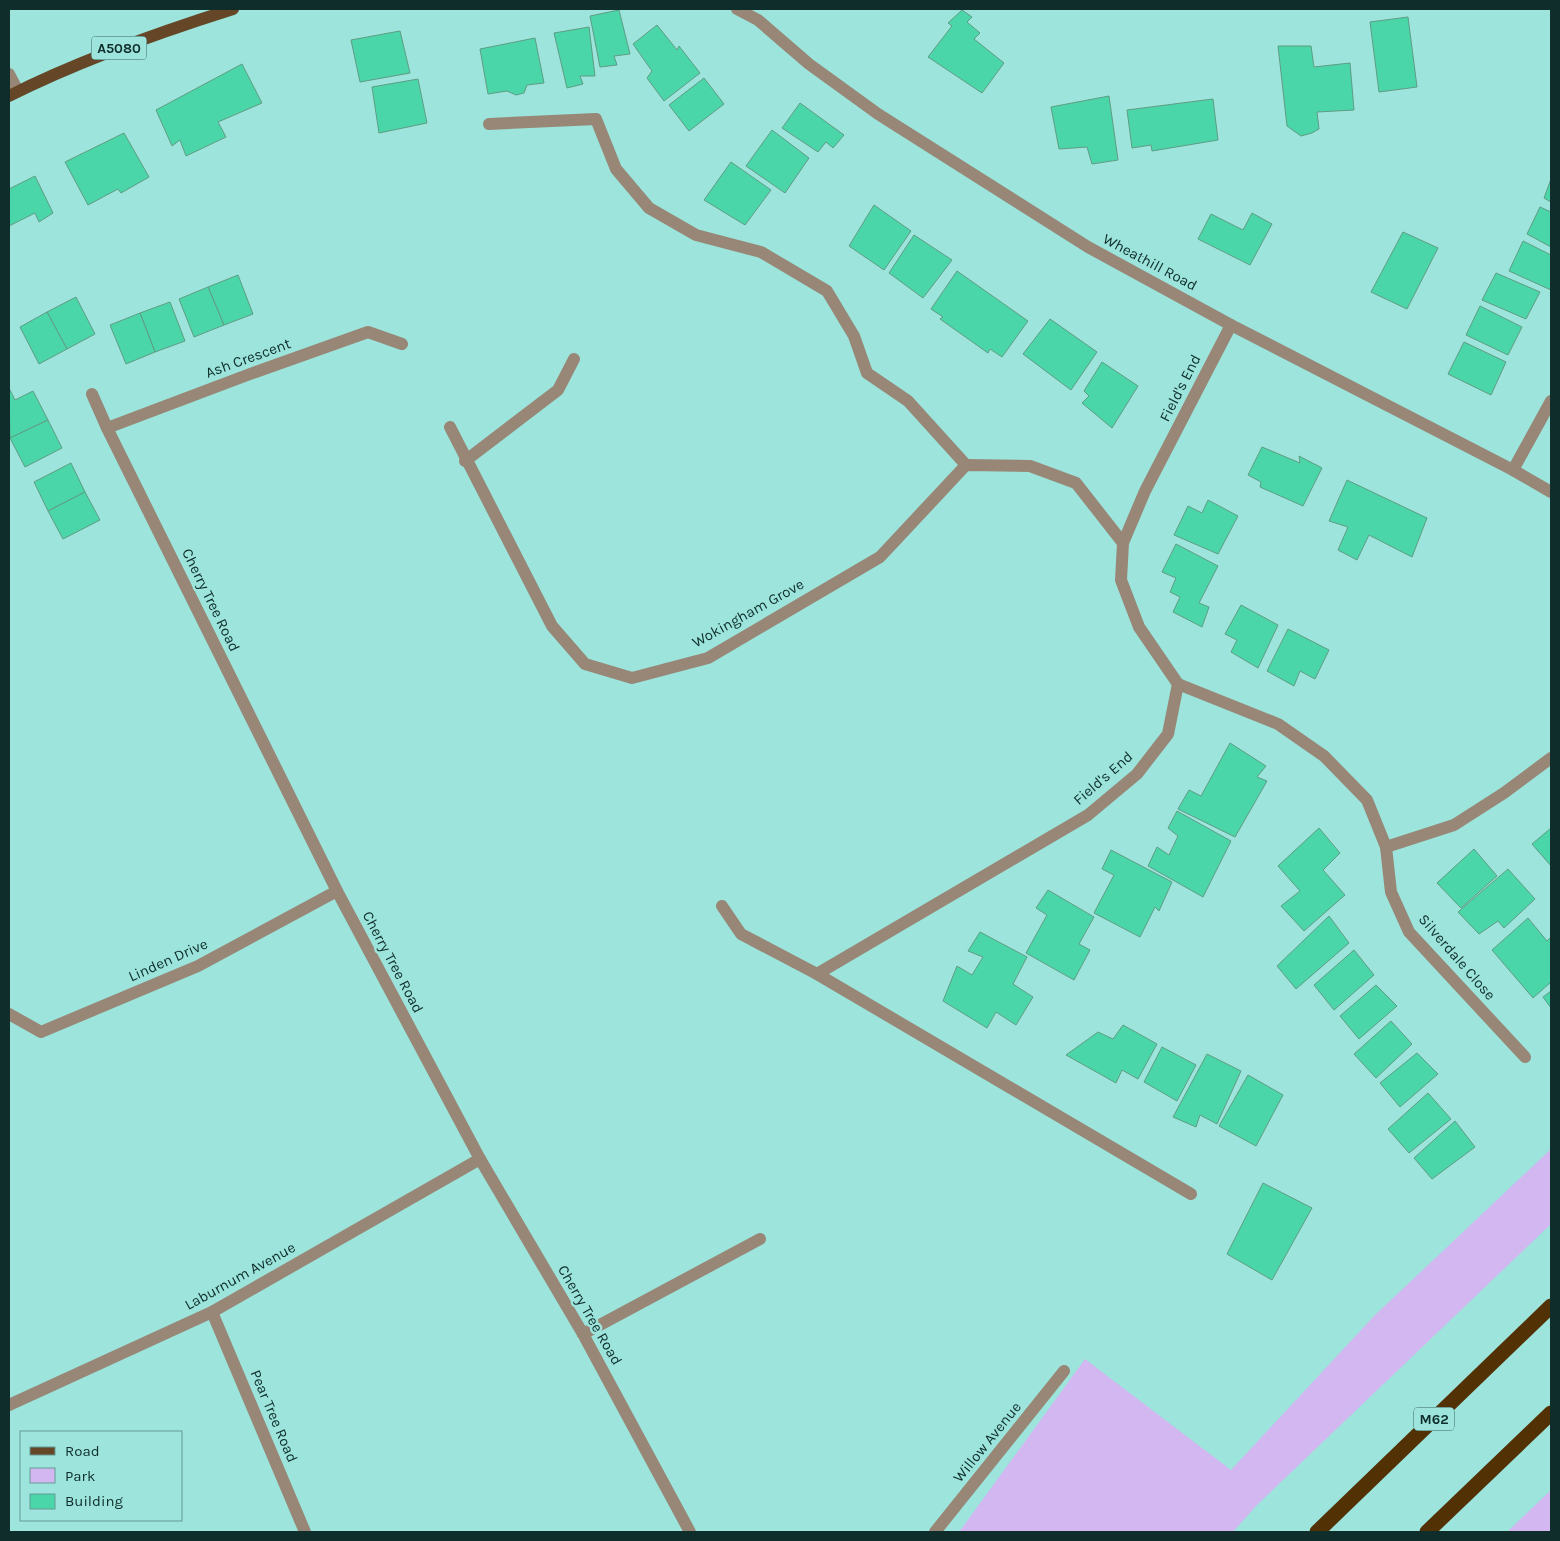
<svg xmlns="http://www.w3.org/2000/svg" width="1560" height="1541" viewBox="0 0 1560 1541" font-family="Karla,sans-serif">
  <rect width="100%" height="100%" fill="#9ce4dc"/>
  <g fill="#d3b7f0">
    <polygon points="1551,1149 1551,1224 1257,1505 1233,1532 959,1532 1085,1359 1231,1470 1375,1315"/>
    <polygon points="1551,1490 1551,1532 1507,1532"/>
  </g>
  <g fill="#4ad6a8" stroke="#609c84">
    <polygon points="619,10 630,54 614,56 617,65 600,67 590,16"/>
    <polygon points="962,10 972,17 967,22 980,33 974,39 1004,63 982,93 928,57 952,26 948,23"/>
    <polygon points="1408,17 1417,87 1379,92 1370,22"/>
    <polygon points="657,25 677,50 679,46 700,73 664,101 647,78 652,71 633,44"/>
    <polygon points="589,27 595,76 580,76 583,84 567,88 554,33"/>
    <polygon points="400,31 410,73 360,82 351,40"/>
    <polygon points="535,38 544,83 527,85 524,93 516,95 507,91 488,94 480,49"/>
    <polygon points="1278,46 1311,46 1314,67 1350,63 1354,110 1317,112 1319,129 1312,133 1301,136 1287,126"/>
    <polygon points="242,64 262,103 218,122 226,137 186,156 180,140 172,146 156,110"/>
    <polygon points="704,78 724,104 689,131 669,105"/>
    <polygon points="418,79 427,123 379,133 372,87"/>
    <polygon points="1109,96 1118,160 1092,164 1087,147 1059,149 1051,107"/>
    <polygon points="1213,99 1218,140 1152,151 1151,145 1132,148 1127,110"/>
    <polygon points="800,103 844,135 833,148 826,142 818,152 782,128"/>
    <polygon points="772,130 809,158 785,193 746,166"/>
    <polygon points="124,133 149,177 121,193 118,189 88,205 65,162"/>
    <polygon points="731,162 771,190 745,225 704,200"/>
    <polygon points="35,176 53,213 39,222 35,213 9,226 9,189"/>
    <polygon points="1551,179 1551,202 1544,198"/>
    <polygon points="874,205 911,231 884,270 849,246"/>
    <polygon points="1540,207 1551,212 1551,247 1527,234"/>
    <polygon points="1252,213 1272,224 1250,265 1198,239 1211,214 1243,230"/>
    <polygon points="1403,232 1438,248 1407,309 1371,292"/>
    <polygon points="914,235 952,260 923,298 889,273"/>
    <polygon points="1523,241 1551,255 1551,290 1509,271"/>
    <polygon points="957,271 1028,321 1002,357 990,349 988,353 940,319 943,317 931,309"/>
    <polygon points="1496,273 1540,292 1526,319 1482,300"/>
    <polygon points="238,275 253,314 224,325 208,287"/>
    <polygon points="208,287 224,325 194,337 179,299"/>
    <polygon points="76,297 95,334 67,349 47,312"/>
    <polygon points="170,302 185,341 155,352 140,313"/>
    <polygon points="1480,306 1522,327 1508,355 1466,335"/>
    <polygon points="47,312 67,349 39,364 20,327"/>
    <polygon points="140,313 155,352 126,364 110,325"/>
    <polygon points="1050,319 1097,352 1071,390 1023,354"/>
    <polygon points="1464,342 1506,362 1491,395 1448,374"/>
    <polygon points="1102,362 1138,386 1112,428 1082,403 1089,396 1084,391"/>
    <polygon points="9,388 15,400 33,391 48,420 10,438"/>
    <polygon points="48,420 62,448 25,467 10,438"/>
    <polygon points="1262,447 1300,463 1299,456 1322,468 1303,506 1260,487 1261,482 1248,475"/>
    <polygon points="71,463 85,492 48,511 34,482"/>
    <polygon points="1347,480 1427,518 1412,557 1369,535 1357,560 1338,550 1348,527 1329,521"/>
    <polygon points="85,492 100,520 63,539 48,511"/>
    <polygon points="1208,500 1238,516 1218,554 1174,535 1188,506 1202,513"/>
    <polygon points="1176,544 1218,566 1199,603 1209,607 1202,627 1173,612 1180,597 1170,592 1176,578 1162,572"/>
    <polygon points="1241,605 1278,625 1258,668 1231,652 1237,640 1225,634"/>
    <polygon points="1288,629 1329,650 1315,679 1300,671 1294,686 1267,671"/>
    <polygon points="1230,743 1266,766 1257,777 1267,781 1235,837 1178,809 1189,790 1201,796"/>
    <polygon points="1177,811 1231,841 1203,897 1148,866 1157,847 1169,855 1178,836 1168,828"/>
    <polygon points="1319,828 1340,853 1323,870 1345,895 1304,931 1281,906 1300,891 1278,866"/>
    <polygon points="1551,828 1551,866 1532,844"/>
    <polygon points="1474,849 1497,876 1461,908 1437,883"/>
    <polygon points="1111,850 1172,882 1159,911 1155,907 1140,937 1094,913 1114,875 1102,869"/>
    <polygon points="1508,869 1535,899 1504,928 1498,921 1479,934 1458,912"/>
    <polygon points="1048,890 1094,917 1079,944 1090,950 1074,980 1026,953 1047,915 1036,908"/>
    <polygon points="1329,916 1349,943 1296,989 1277,966"/>
    <polygon points="1528,918 1547,941 1551,937 1551,982 1533,998 1492,950"/>
    <polygon points="980,932 1027,957 1013,984 1033,997 1016,1025 996,1012 987,1028 943,1001 957,966 972,975 983,957 968,951"/>
    <polygon points="1354,950 1374,975 1334,1010 1314,985"/>
    <polygon points="1376,985 1397,1006 1359,1039 1340,1016"/>
    <polygon points="1551,991 1551,1008 1543,997"/>
    <polygon points="1391,1021 1412,1044 1376,1078 1354,1054"/>
    <polygon points="1123,1025 1157,1044 1138,1079 1122,1070 1116,1083 1066,1055 1098,1032 1113,1039"/>
    <polygon points="1162,1047 1196,1065 1177,1101 1144,1082"/>
    <polygon points="1417,1053 1438,1074 1400,1107 1380,1083"/>
    <polygon points="1207,1054 1241,1071 1217,1124 1200,1115 1196,1127 1173,1117"/>
    <polygon points="1248,1075 1283,1095 1256,1146 1219,1126"/>
    <polygon points="1428,1093 1451,1119 1409,1153 1388,1129"/>
    <polygon points="1455,1121 1475,1147 1432,1179 1414,1158"/>
    <polygon points="1263,1183 1312,1208 1272,1280 1227,1254"/>
  </g>
  <g fill="none" stroke-linecap="round" stroke-linejoin="round">
    <g stroke="#988776" stroke-width="12">
      <polyline points="9,74 18,91"/>
      <polyline points="489,124 596,119 616,169 649,208 696,235 761,252 827,291 854,336 867,373 908,401 966,465"/>
      <polyline points="92,394 107,428 337,891 480,1159 583,1334 690,1532"/>
      <polyline points="450,427 552,626 585,664 632,678 708,658 880,557 966,465 1030,466 1076,483 1123,543"/>
      <polyline points="107,428 250,374 368,332 402,344"/>
      <polyline points="465,461 558,390 574,359"/>
      <polyline points="1513,470 1551,401"/>
      <polyline points="1178,684 1278,724 1324,756 1367,800 1386,847"/>
      <polyline points="722,906 741,934 817,974 1191,1194"/>
      <polyline points="817,974 1088,815 1137,774 1168,734 1178,684 1139,627 1121,580 1123,543 1145,491 1231,325"/>
      <polyline points="9,1014 41,1032 198,966 337,891"/>
      <polyline points="1525,1057 1409,932 1391,892 1386,847 1454,825 1504,793 1551,758"/>
      <polyline points="212,1312 305,1532"/>
      <polyline points="583,1334 760,1239"/>
      <polyline points="9,1405 212,1312 480,1159"/>
      <polyline points="935,1532 1064,1371"/>
    </g>
    <polyline stroke="#988776" stroke-width="12" points="737,9 758,20 809,64 878,114 1088,247 1231,325 1513,470 1551,492"/>
    <path stroke="#654727" stroke-width="12" d="M9,96C80,60 157,33 233,9"/>
    <g stroke="#523105" stroke-width="15">
      <polyline points="1317,1532 1551,1306"/>
      <polyline points="1427,1532 1551,1413"/>
    </g>
  </g>
  <g text-anchor="middle" dominant-baseline="central" stroke-width="5" stroke-linejoin="round" paint-order="stroke">
    <g fill="#9ce4dc" stroke="#39645f" stroke-width="1">
      <rect x="91.5" y="36.5" width="55" height="23" rx="4"/>
      <rect x="1414" y="1407.5" width="40" height="23" rx="4"/>
    </g>
    <g font-size="14" font-weight="bold" fill="#0f2d2a">
      <text x="119" y="48">A5080</text>
      <text x="1434" y="1419">M62</text>
    </g>
    <g font-size="15" fill="#0f2d2a" stroke="#9ce4dc">
      <text transform="translate(1150 262) rotate(28)">Wheathill Road</text>
      <text transform="translate(248 358) rotate(-20)">Ash Crescent</text>
      <text transform="translate(1180 388) rotate(-63)">Field's End</text>
      <text transform="translate(211 600) rotate(64)">Cherry Tree Road</text>
      <text transform="translate(748 613) rotate(-29)">Wokingham Grove</text>
      <text transform="translate(1103 778) rotate(-41)">Field's End</text>
      <text transform="translate(1457 957) rotate(49)">Silverdale Close</text>
      <text transform="translate(168 960) rotate(-24)">Linden Drive</text>
      <text transform="translate(393 962) rotate(62)">Cherry Tree Road</text>
      <text transform="translate(240 1276) rotate(-29)">Laburnum Avenue</text>
      <text transform="translate(590 1315) rotate(60)">Cherry Tree Road</text>
      <text transform="translate(274 1416) rotate(67)">Pear Tree Road</text>
      <text transform="translate(987 1442) rotate(-51)">Willow Avenue</text>
    </g>
  </g>
  <rect width="1560" height="1541" fill="none" stroke="#0f2d2a" stroke-width="20"/>
  <rect x="20" y="1431" width="162" height="90" fill="#9ce4dc" stroke="#649b95"/>
  <rect x="30" y="1447" width="25" height="8" fill="#654727" stroke="#649b95"/>
  <text x="65" y="1456" font-size="15" fill="#0f2d2a">Road</text>
  <rect x="30" y="1468" width="25" height="15" fill="#d3b7f0" stroke="#649b95"/>
  <text x="65" y="1481" font-size="15" fill="#0f2d2a">Park</text>
  <rect x="30" y="1494" width="25" height="15" fill="#4ad6a8" stroke="#649b95"/>
  <text x="65" y="1506" font-size="15" fill="#0f2d2a">Building</text>
</svg>
